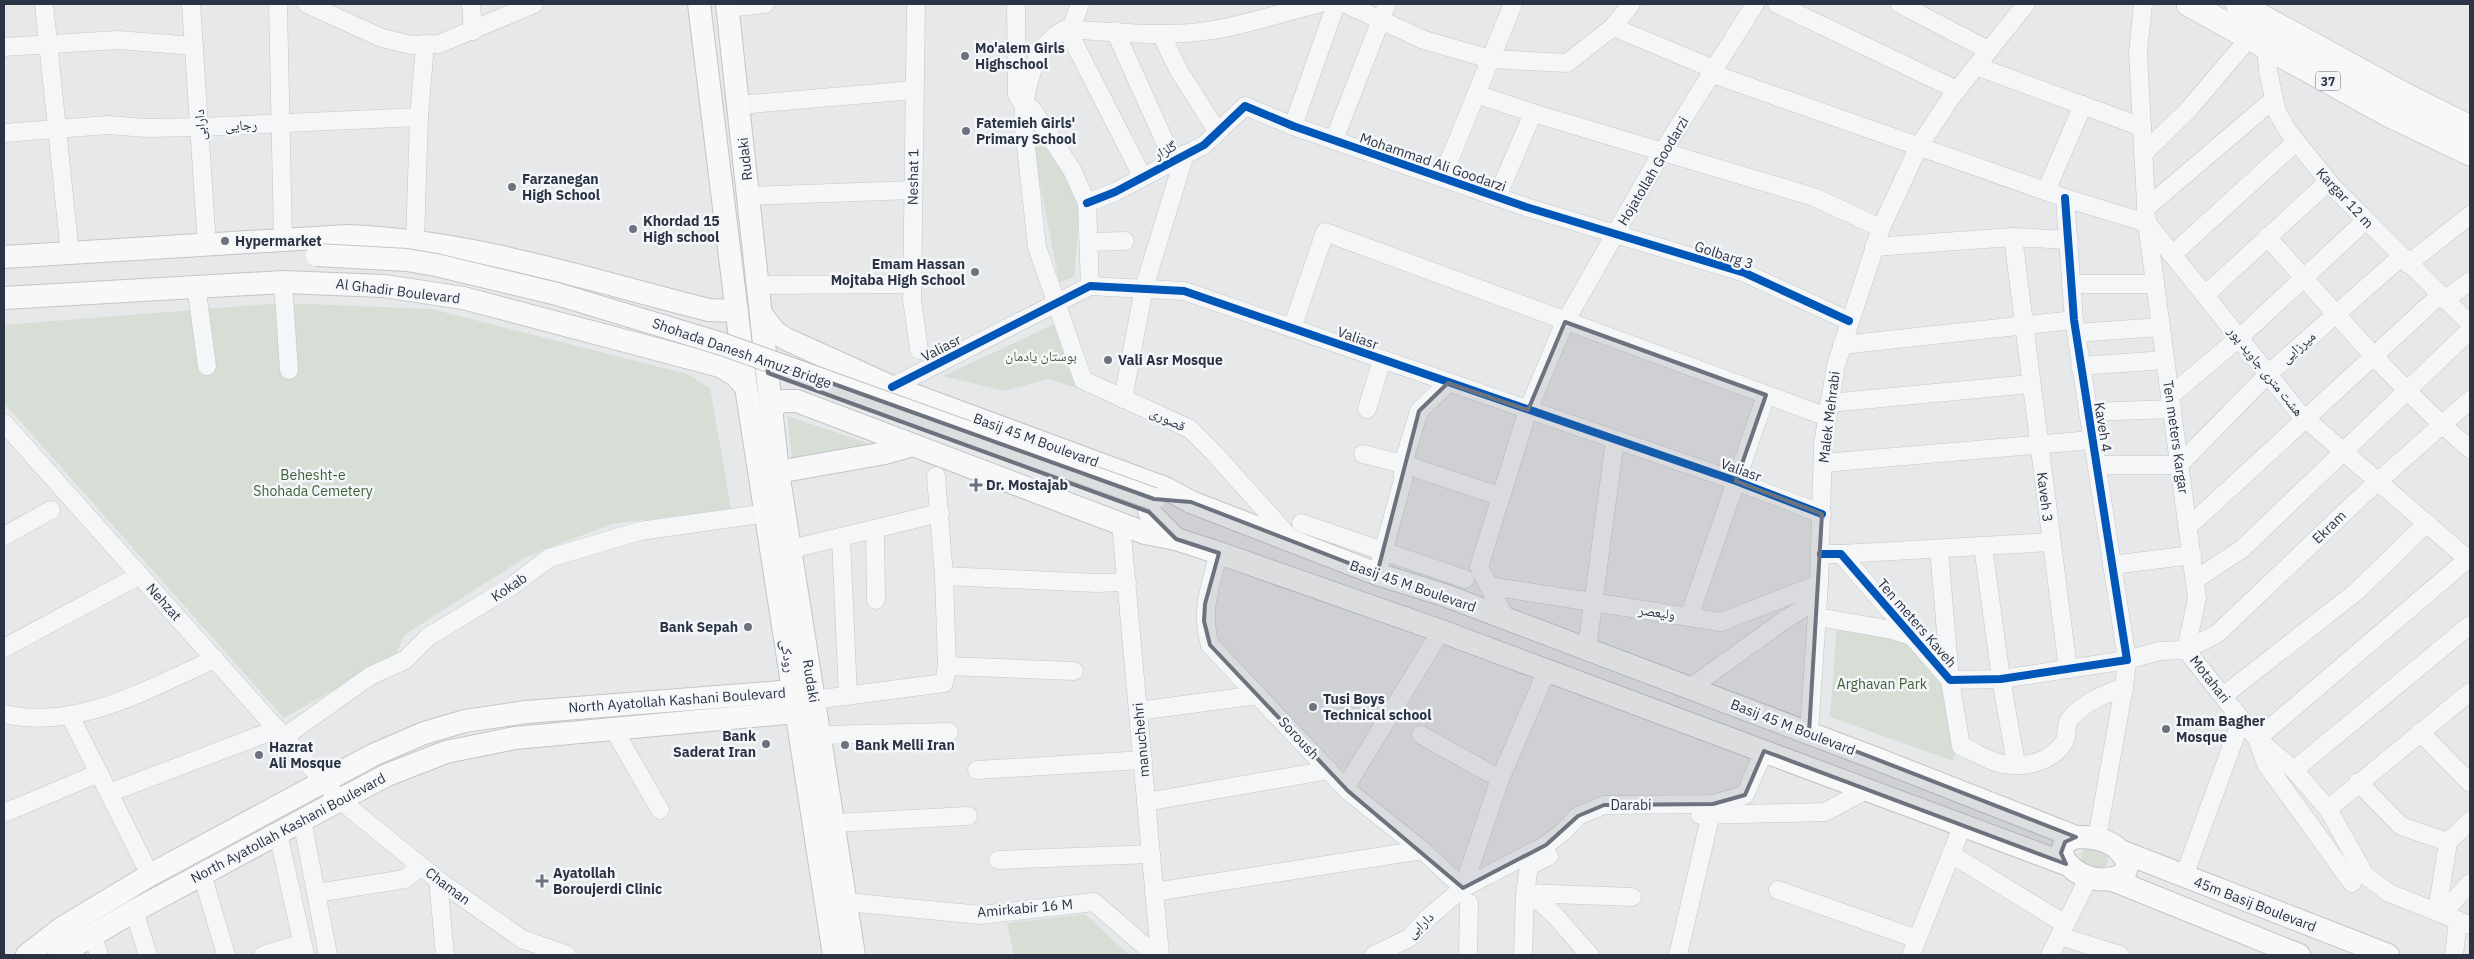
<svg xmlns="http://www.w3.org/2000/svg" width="2474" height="959" viewBox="0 0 2474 959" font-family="'IBM Plex Sans','Noto Naskh Arabic',sans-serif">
  <rect width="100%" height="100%" fill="#e6e8ea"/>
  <g fill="#d6ded6">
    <polygon points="1036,128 1076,186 1080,209 1074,277 1059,282 1030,132"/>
    <polygon points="282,303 431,309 687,374 710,388 731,509 611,524 526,557 404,635 396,654 284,718 4,403 4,325"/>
    <polygon points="1057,323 1079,389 1049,379 1004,391 943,376"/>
    <polygon points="787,416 886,449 792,458"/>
    <polygon points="1837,623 1893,636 1918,650 1943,679 1958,742 1953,761 1830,717"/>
    <polygon points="2091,844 2109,855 2107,865 2101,871 2081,863 2081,853"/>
    <polygon points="1085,914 1129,955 1014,954 1007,923"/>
  </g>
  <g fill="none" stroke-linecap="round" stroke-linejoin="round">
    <g stroke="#c4c6c8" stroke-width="19">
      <g id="minor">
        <polyline points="44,4 70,254"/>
        <polyline points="191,4 207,246"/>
        <polyline points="278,4 283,240"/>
        <polyline points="307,4 382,38 411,45 439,44 534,4"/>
        <polyline points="471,4 473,31"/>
        <polyline points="916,4 912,299 919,350"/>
        <polyline points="1016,4 1017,95 1024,106 1032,109 1072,170 1087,203 1090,286"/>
        <polyline points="1346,4 1424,40 1490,59 1567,63 1613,27 1631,4"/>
        <polyline points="1777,4 1957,90"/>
        <polyline points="1900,4 1988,50"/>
        <polyline points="2143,4 2138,53 2147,223 2197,598 2186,650"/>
        <polyline points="728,8 765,4"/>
        <polyline points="1613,27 1716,70"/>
        <polyline points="1067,29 1142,176"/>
        <polyline points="1071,29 1080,4"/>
        <polyline points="1115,31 1173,160"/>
        <polyline points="1161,34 1179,71 1217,131"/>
        <polyline points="2266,46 2268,71 2277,112 2288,131 2332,186 2470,324"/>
        <polyline points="4,47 118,40 194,46"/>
        <polyline points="1976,66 2142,127"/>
        <polyline points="1713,74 2065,198 2147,223"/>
        <polyline points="1476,94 1533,113 1814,197 1881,228"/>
        <polyline points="739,105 914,90"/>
        <polyline points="1293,126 1336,4"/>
        <polyline points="4,133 108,125 146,128 201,127 419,117"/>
        <polyline points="1334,140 1387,4"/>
        <polyline points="2143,154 2189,109 2250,37"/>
        <polyline points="1442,178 1513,4"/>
        <polyline points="2046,191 2083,105"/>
        <polyline points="749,196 913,190"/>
        <polyline points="1497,197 1533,113"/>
        <polyline points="1087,203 1115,192 1204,145 1245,106 1293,126 1526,207 1745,273 1849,321"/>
        <polyline points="2146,208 2274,99"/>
        <polyline points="2147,223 2300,414 2470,561"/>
        <polyline points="2013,237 2068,669"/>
        <path d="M2267,237C2333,309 2395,386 2470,449"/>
        <polyline points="415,241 419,117 425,44"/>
        <polyline points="1089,242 1125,241"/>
        <polyline points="1874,247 2013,237 2069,240"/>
        <polyline points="2172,255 2296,142"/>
        <polyline points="2408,264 2470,215"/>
        <polyline points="283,282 289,370"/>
        <polyline points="2071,284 2155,284"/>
        <polyline points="196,285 207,366"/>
        <polyline points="759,285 912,284"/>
        <polyline points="2205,295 2328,182"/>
        <polyline points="2445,300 2470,281"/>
        <polyline points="1292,328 1325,232 1827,417"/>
        <polyline points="2076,333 2161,327"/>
        <polyline points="1842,345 2074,320"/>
        <polyline points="2080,366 2165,360"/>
        <polyline points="892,387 1090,286 1184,291 1736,481 1822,514"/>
        <polyline points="2170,396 2239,338 2365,221"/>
        <polyline points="1123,399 1144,288 1185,154"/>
        <polyline points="1829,403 2030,384"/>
        <polyline points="1367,409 1382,360"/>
        <polyline points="2088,412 2172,409"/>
        <polyline points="4,423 340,800 438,880 522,939 567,955"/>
        <polyline points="1363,454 1403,464 1499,496"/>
        <polyline points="1823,463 2092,440"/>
        <polyline points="2097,465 2179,465 2268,374 2401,257"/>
        <polyline points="1301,523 1465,579"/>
        <polyline points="1121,524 1160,955"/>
        <polyline points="2188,527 2440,295"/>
        <polyline points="875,529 876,600"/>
        <polyline points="4,536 51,510"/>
        <polyline points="841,537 848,696"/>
        <path d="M1292,540L1214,453L1190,429L1083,380L1037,247L1023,119C1025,87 1035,41 1067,29C1115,32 1166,38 1213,30C1249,24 1283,12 1318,4"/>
        <polyline points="1983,546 2001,679 2016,764"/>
        <polyline points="791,549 940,513"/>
        <path d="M1939,549L1950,680L1961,746C1974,751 1989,762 2003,764C2025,768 2052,762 2064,742C2068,736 2065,726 2069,720C2082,703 2105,694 2124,687"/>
        <path d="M1219,553C1210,587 1200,611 1210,645L1348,791L1422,850L1463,888"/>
        <polyline points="1821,554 1841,554 1950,680 2001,679 2127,660 2074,320 2065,198"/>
        <polyline points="1841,554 2051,542"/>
        <polyline points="2112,565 2192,555"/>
        <polyline points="1377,574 1403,480 1403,464 1419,411 1448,383"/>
        <polyline points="944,576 1096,583 1127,582"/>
        <polyline points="2195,580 2242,549 2470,330"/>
        <polyline points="1489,586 1721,622 1819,584"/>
        <polyline points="1689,617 1766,395"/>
        <polyline points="1818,617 1892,630 1911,636"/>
        <polyline points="1506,619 1479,567 1528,410 1565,322 1658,159 1755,4"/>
        <polyline points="4,648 140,575"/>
        <polyline points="1587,649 1615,440"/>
        <polyline points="2186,650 2218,633 2365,493 2470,400"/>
        <polyline points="947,666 1074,671"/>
        <polyline points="1690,688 1783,621 1818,599"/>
        <polyline points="2223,696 2356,592 2427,523"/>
        <polyline points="814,700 944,683 947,666 944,576 936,476"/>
        <polyline points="1138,711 1258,695"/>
        <path d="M4,714C78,731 149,688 215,659"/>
        <polyline points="70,716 150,875"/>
        <polyline points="614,730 660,810"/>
        <polyline points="2420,732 2470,783"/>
        <polyline points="1809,733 1819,584 1823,444 1836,365 1881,228 1919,146 1950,99 2026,4"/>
        <polyline points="820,735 949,732"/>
        <polyline points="1421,735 1500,779"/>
        <polyline points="284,737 370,676 405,660 428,637 512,586 549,558 640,531 766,513"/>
        <polyline points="977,770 1143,760"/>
        <polyline points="2294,770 2470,625"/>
        <polyline points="2358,782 2401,826 2448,842"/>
        <polyline points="1345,788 1441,631"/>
        <polyline points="109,793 277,729"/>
        <polyline points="1146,802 1329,770"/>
        <polyline points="2328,809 2470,692"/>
        <polyline points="4,813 99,773"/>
        <polyline points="1700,815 1825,812 1868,789"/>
        <polyline points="302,820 328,955"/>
        <polyline points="834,823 968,816"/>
        <polyline points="278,833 305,955"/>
        <polyline points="2097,838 2124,687 2127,660 2159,651 2186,650 2257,739 2294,770 2328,809 2365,875 2389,893 2470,925"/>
        <polyline points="2448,842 2470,821"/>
        <polyline points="1951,854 2065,924"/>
        <polyline points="998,860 1151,854"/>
        <polyline points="202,874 226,955"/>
        <polyline points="2184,876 2241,721"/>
        <polyline points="438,880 445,955"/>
        <polyline points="2352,883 2266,764 2257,739 2470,557"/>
        <polyline points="1463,888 1500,779 1547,670"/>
        <polyline points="1778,890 1917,939"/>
        <polyline points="1154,892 1422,850"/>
        <polyline points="317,893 405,879 421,866"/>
        <polyline points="1525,893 1632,897"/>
        <path d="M1526,893C1553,907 1569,934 1590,955"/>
        <polyline points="846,902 981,915 1094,902 1155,955"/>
        <polyline points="134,911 148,955"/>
        <polyline points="2437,912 2448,842"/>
        <polyline points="2442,914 2470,883"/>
        <polyline points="93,935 99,955"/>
        <polyline points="2060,936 2120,955"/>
        <polyline points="263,955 302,943"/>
        <polyline points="1374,955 1409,938 1429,917 1463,888 1546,845 1564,831 1578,816 1604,805 1713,804 1745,795 1764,751"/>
        <polyline points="1468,955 1469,903"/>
        <polyline points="1523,955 1525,893 1529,866 1549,856"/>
        <polyline points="1678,955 1713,805"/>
        <polyline points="1911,955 1963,824"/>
        <polyline points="2050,955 2089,877"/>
        <polyline points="2454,955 2458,920"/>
      </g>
    </g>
    <g stroke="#c2c5c8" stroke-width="24">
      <g id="major">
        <polyline points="699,4 746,387 834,955"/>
        <polyline points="727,4 778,472 854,955"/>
        <path d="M4,257L347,236C470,240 589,280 709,310L737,311"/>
        <polyline points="4,298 283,282 384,286 463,298 720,366 735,375 746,387"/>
        <polyline points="762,315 775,332 786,339 892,387 1165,488 1191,502 1377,574 1444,595 1872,757 2076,837"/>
        <polyline points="771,407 783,401 797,401 1145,533 1176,539 1219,553 1441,631 2066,864"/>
        <polyline points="778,472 885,453 913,445"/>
        <polyline points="1149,512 1176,539"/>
        <path d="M2076,837C2100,837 2118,841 2128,864L2125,873C2102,887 2072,877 2061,853L2065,842Z"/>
        <polyline points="2123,852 2388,955"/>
        <polyline points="2113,880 2299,955"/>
        <polyline points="27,955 62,928 150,875 373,755 424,733 465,721 526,712 793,691 806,697"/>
        <polyline points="59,955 134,911 340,800 387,775 446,752 515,738 796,712 807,705"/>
      </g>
    </g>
    <g stroke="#b8bbbf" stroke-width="26">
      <g id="highway">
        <polyline points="2189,4 2390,115 2470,153"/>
        <polyline points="2238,4 2406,96 2470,128"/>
      </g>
    </g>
    <use href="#minor" stroke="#f5f6f7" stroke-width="18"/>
    <use href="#major" stroke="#f8f8f8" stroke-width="22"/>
    <use href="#highway" stroke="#f8f8f8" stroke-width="25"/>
    <g stroke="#c2c5c8" stroke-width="24" stroke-linecap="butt">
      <polyline id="major-bridge" points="317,255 407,260 436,265 557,294 722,344 1154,499"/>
    </g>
    <use href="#major-bridge" stroke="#f8f8f8" stroke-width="22"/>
    <g stroke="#f4f6f9" stroke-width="11">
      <g id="cycleway">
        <polyline points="1087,203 1115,192 1204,145 1245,106 1293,126 1526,207 1745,273 1849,321"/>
        <polyline points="892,387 1090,286 1184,291 1736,481 1822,514"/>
        <polyline points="1821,554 1841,554 1950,680 2001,679 2127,660 2074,320 2065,198"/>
      </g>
    </g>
    <use href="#cycleway" stroke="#0057b8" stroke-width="8"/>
  </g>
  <path fill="#6c737f" fill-opacity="0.2" stroke="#6c737f" stroke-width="4" stroke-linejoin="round" d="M1565,322L1766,395L1736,481L1822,514L1809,733L2076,837L2065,842L2061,853L2066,864L1764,751L1745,795L1713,804L1604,805L1578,816L1546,845L1463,888L1348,791L1210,645L1204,621L1205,604L1219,553L1176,539L1149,512L768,373L767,360L1154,499L1191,502L1377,574L1419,411L1448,383L1528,410Z"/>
  <g fill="#6c737f" stroke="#f4f6f9" stroke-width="2">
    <circle cx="965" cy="56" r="5"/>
    <circle cx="966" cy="131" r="5"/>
    <circle cx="512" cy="187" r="5"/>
    <circle cx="633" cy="229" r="5"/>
    <circle cx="225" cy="241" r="5"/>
    <circle cx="975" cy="272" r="5"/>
    <circle cx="1108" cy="360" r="5"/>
    <path d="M973.5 477.5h5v5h5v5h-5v5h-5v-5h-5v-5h5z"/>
    <circle cx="748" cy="627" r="5"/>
    <circle cx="1313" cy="707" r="5"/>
    <circle cx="2166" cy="729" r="5"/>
    <circle cx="766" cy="744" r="5"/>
    <circle cx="845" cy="745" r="5"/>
    <circle cx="259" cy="755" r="5"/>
    <path d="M539.5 873.5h5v5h5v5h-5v5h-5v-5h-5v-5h5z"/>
  </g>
  <g text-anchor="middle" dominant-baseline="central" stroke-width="5" stroke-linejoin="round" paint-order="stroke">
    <rect fill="#f4f6f9" stroke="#676e7b" stroke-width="1" x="2315.5" y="71.5" width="25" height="19" rx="4"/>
    <g font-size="12" font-weight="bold" fill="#2b3445">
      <text x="2328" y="81">37</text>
    </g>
    <g font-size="14" font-weight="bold" fill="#2b3445" stroke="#f4f6f9" text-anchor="start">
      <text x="975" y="48">Mo'alem Girls<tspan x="975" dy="16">Highschool</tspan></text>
      <text x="976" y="123">Fatemieh Girls'<tspan x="976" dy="16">Primary School</tspan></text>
      <text x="522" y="179">Farzanegan<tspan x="522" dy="16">High School</tspan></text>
      <text x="643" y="221">Khordad 15<tspan x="643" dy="16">High school</tspan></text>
      <text x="235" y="241">Hypermarket</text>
      <text x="965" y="264" text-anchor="end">Emam Hassan<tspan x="965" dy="16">Mojtaba High School</tspan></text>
      <text x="1118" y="360">Vali Asr Mosque</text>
      <text x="986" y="485">Dr. Mostajab</text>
      <text x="738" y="627" text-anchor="end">Bank Sepah</text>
      <text x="1323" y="699">Tusi Boys<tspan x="1323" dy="16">Technical school</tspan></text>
      <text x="2176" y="721">Imam Bagher<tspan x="2176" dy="16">Mosque</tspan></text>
      <text x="756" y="736" text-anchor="end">Bank<tspan x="756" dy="16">Saderat Iran</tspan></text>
      <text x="855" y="745">Bank Melli Iran</text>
      <text x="269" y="747">Hazrat<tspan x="269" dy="16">Ali Mosque</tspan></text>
      <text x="553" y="873">Ayatollah<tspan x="553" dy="16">Boroujerdi Clinic</tspan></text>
    </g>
    <g font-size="14" fill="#2b3445" stroke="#f4f6f9">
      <text transform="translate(200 125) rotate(-94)">دارابی</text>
      <text transform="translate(241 125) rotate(-3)">رجایی</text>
      <text transform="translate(1165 150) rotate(-28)">گلزار</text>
      <text transform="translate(745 159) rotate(-96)">Rudaki</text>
      <text transform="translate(1433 162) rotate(19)">Mohammad Ali Goodarzi</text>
      <text transform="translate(1653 171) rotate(-59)">Hojatollah Goodarzi</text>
      <text transform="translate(913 177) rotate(-89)">Neshat 1</text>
      <text transform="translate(2345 198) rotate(47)">Kargar 12 m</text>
      <text transform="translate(1724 255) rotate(18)">Golbarg 3</text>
      <text transform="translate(398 291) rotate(7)">Al Ghadir Boulevard</text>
      <text transform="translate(1358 338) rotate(19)">Valiasr</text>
      <text transform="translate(2298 347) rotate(-41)">میرزایی</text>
      <text transform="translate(941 348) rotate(-27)">Valiasr</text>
      <text transform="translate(742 353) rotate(19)">Shohada Danesh Amuz Bridge</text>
      <text transform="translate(2266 371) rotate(51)">هشت متری جاوید پور</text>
      <text transform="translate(1829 417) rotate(-83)">Malek Mehrabi</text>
      <text transform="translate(1168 419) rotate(26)">قصوری</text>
      <text transform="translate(2103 427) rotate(81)">Kaveh 4</text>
      <text transform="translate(2176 437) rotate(82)">Ten meters Kargar</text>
      <text transform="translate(1036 440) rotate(20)">Basij 45 M Boulevard</text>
      <text transform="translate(1741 470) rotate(20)">Valiasr</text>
      <text transform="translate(2045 497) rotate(83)">Kaveh 3</text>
      <text transform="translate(2329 527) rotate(-44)">Ekram</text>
      <text transform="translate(1413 586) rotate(19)">Basij 45 M Boulevard</text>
      <text transform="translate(509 587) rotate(-34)">Kokab</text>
      <text transform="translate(164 602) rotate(48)">Nehzat</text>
      <text transform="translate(1657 612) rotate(8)">ولیعصر</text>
      <text transform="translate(1917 623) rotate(49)">Ten meters Kaveh</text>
      <text transform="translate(788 656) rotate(81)">رودکی</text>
      <text transform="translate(2210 679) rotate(52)">Motahari</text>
      <text transform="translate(811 681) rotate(81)">Rudaki</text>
      <text transform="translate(677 700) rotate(-4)">North Ayatollah Kashani Boulevard</text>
      <text transform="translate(1793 727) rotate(21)">Basij 45 M Boulevard</text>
      <text transform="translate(1299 738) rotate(47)">Soroush</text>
      <text transform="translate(1141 740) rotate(-95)">manuchehri</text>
      <text x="1631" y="805">Darabi</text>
      <text transform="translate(288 828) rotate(-28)">North Ayatollah Kashani Boulevard</text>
      <text transform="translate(448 886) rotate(37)">Chaman</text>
      <text transform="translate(2255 904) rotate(21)">45m Basij Boulevard</text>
      <text transform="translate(1025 908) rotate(-5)">Amirkabir 16 M</text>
      <text transform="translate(1420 925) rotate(-43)">دارابی</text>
    </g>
    <g font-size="14" fill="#3f6138" stroke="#f4f6f9">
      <text x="1041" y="356">بوستان یادمان</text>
      <text x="313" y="475">Behesht-e<tspan x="313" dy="16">Shohada Cemetery</tspan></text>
      <text x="1882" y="684">Arghavan Park</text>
    </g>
  </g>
  <rect width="2474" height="959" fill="none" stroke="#2b3445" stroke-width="10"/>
</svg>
